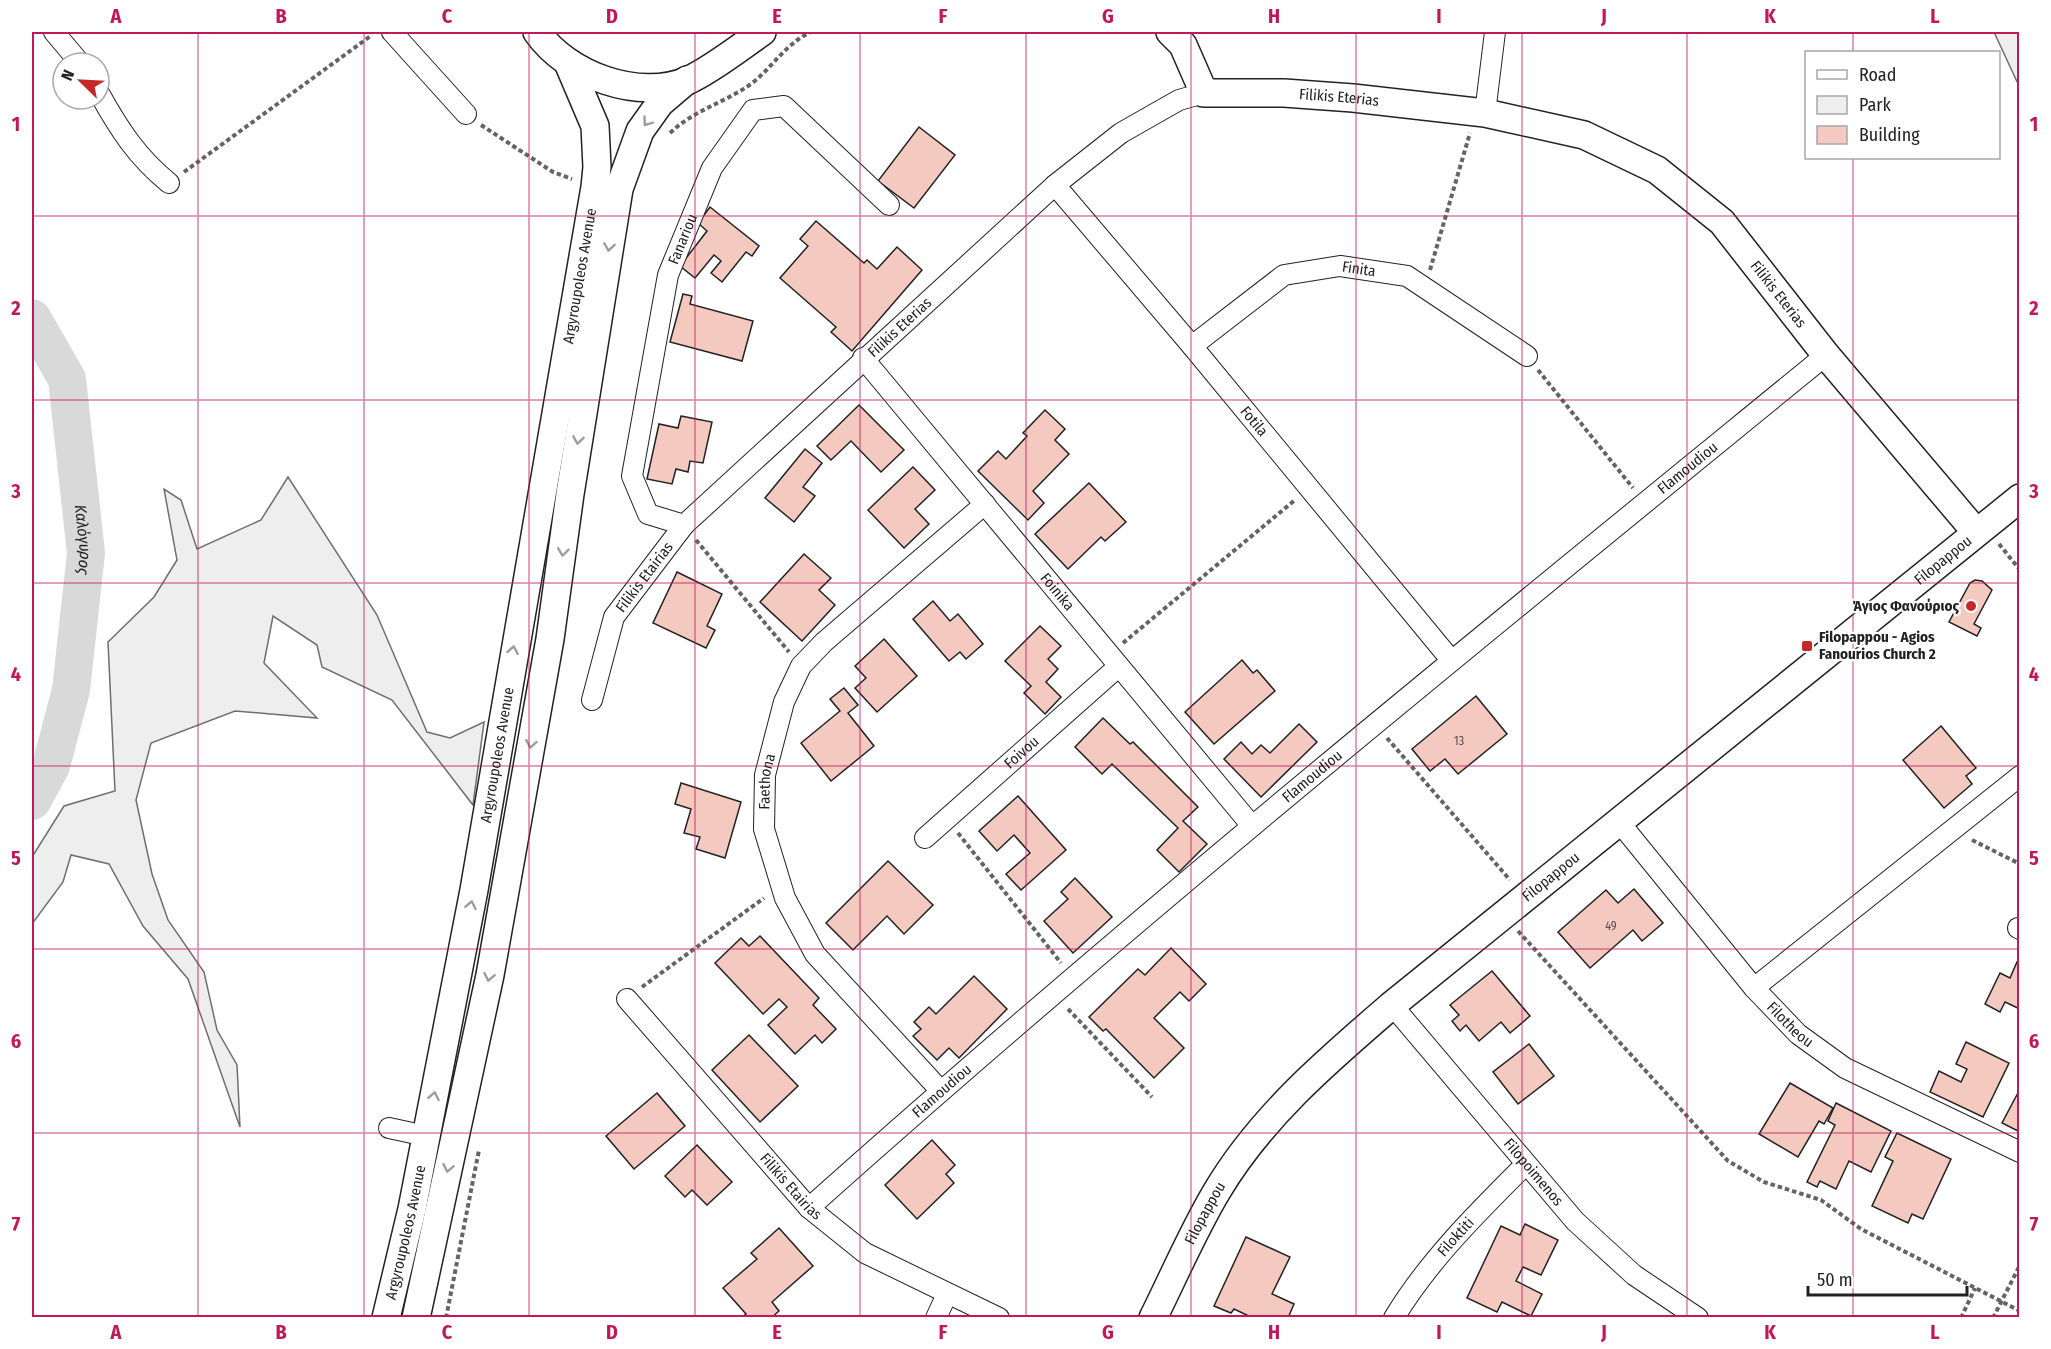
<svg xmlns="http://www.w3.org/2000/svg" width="2051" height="1349" viewBox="0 0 2051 1349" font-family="'Fira Sans Condensed',sans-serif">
  <rect width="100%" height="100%" fill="#fff"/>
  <g fill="#eee" stroke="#6f6f6f" stroke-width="1.5">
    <polygon points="1994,32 2019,32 2019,86"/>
    <polygon points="288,477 377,615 427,732 450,738 484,722 473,805 392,700 322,667 317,645 273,616 264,663 317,718 235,711 151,743 136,800 152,874 168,920 204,972 217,1030 237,1065 240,1127 188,979 143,926 109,864 71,855 63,882 32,924 32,857 64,806 115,791 108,642 154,597 177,560 164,489 181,500 197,549 261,520"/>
  </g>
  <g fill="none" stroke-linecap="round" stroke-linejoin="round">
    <path stroke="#d9d9d9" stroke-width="38" id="s1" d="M32,318L67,379L86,553L71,690L51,766L32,801"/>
  </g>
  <g fill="#f3c9c0" stroke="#222" stroke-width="1.5">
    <polygon points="919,127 955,155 914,208 878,181"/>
    <polygon points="710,207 759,246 752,256 746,252 722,282 711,273 721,261 714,255 695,278 680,266 707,231 698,223"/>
    <polygon points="816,221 864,263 867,260 877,269 897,247 922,270 852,351 831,332 836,327 780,278 808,246 800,239"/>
    <polygon points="683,294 692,296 690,304 753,321 742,361 670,342"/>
    <polygon points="859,405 904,450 881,472 851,441 831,460 817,446"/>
    <polygon points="1045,410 1065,429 1055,440 1069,454 1033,491 1044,503 1028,520 978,471 998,451 1006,459 1027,436 1023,433"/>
    <polygon points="681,416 712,422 703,463 690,461 688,472 676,469 672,484 647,479 659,424 678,428"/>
    <polygon points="805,449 822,463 803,487 815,496 794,522 765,498"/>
    <polygon points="913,467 935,490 915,509 929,524 904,548 868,510"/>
    <polygon points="1089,483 1126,522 1105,541 1101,537 1068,569 1035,534"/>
    <polygon points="804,554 831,578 819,590 835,605 802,641 760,602"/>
    <polygon points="677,572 722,594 707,626 715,630 706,648 653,623"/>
    <polygon points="1975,580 1982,581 1992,590 1974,624 1981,628 1977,636 1949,622 1970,583"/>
    <polygon points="933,601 950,621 958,614 983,644 966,659 960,652 949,661 913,619"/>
    <polygon points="1040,626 1061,646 1048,659 1058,669 1046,682 1061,697 1045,714 1024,693 1031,686 1005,661"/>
    <polygon points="884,639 917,676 877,712 855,688 866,678 855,666"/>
    <polygon points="1242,660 1253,673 1257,670 1275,691 1214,744 1185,712"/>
    <polygon points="844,688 858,705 848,713 874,746 831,781 801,743 840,711 830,699"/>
    <polygon points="1476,696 1507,734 1458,774 1445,759 1430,771 1412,749"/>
    <polygon points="1103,718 1130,744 1133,742 1198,807 1183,821 1207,844 1179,872 1157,850 1178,828 1112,764 1102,774 1075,747"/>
    <polygon points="1299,724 1317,742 1261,797 1224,759 1241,742 1252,754 1261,745 1270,753"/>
    <polygon points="1941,726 1976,768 1966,776 1972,784 1944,808 1903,760"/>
    <polygon points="681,783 741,802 725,858 696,849 700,837 684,833 691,809 675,804"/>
    <polygon points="1018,796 1066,850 1021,890 1006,874 1030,853 1014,835 997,851 979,831"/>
    <polygon points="888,861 933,905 904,934 887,916 853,950 826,923"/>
    <polygon points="1075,878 1112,917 1073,953 1044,921 1068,899 1061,892"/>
    <polygon points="1634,889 1663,923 1642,941 1633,930 1590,968 1558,932 1606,890 1618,903"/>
    <polygon points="760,936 819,998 813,1005 836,1029 822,1043 815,1035 795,1054 768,1025 787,1007 779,999 763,1014 715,963 741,938 749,946"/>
    <polygon points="1171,948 1206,984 1189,1001 1180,992 1154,1018 1184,1048 1154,1078 1106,1029 1103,1031 1089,1017 1138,969 1145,975"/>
    <polygon points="2017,962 2020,963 2020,1009 2005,1002 2000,1012 1985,1004 2000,973 2010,978"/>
    <polygon points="1492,971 1530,1016 1510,1033 1501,1022 1479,1041 1466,1025 1460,1031 1452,1021 1459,1015 1450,1005"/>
    <polygon points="974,976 1007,1009 959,1058 949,1048 937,1060 913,1036 921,1029 914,1022 929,1007 936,1014"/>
    <polygon points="749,1035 798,1086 760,1122 712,1070"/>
    <polygon points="1966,1042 2009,1063 1983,1117 1930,1092 1939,1071 1961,1082 1967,1069 1956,1064"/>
    <polygon points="1529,1044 1554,1076 1518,1104 1493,1072"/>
    <polygon points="1790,1083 1833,1108 1824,1124 1819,1121 1798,1157 1759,1134"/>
    <polygon points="2020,1089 2020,1132 2002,1123"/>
    <polygon points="657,1093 685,1126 634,1169 606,1136"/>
    <polygon points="1836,1103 1891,1131 1871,1172 1849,1161 1836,1189 1820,1181 1817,1187 1807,1182 1835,1125 1828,1121"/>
    <polygon points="1897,1133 1951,1159 1923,1219 1912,1214 1908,1223 1872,1206 1893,1161 1885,1157"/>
    <polygon points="932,1140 955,1165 946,1174 954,1183 917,1219 885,1185"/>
    <polygon points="697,1145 732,1182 707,1205 692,1190 685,1197 665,1176"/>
    <polygon points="1525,1224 1558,1240 1541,1275 1523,1267 1516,1281 1542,1294 1531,1316 1502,1302 1497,1312 1467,1298 1501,1226 1520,1235"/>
    <polygon points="779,1228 813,1266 772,1302 779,1311 771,1318 741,1318 746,1314 723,1288 757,1259 751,1253"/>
    <polygon points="1246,1237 1290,1257 1272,1294 1294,1304 1288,1318 1253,1318 1234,1309 1231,1313 1214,1306"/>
  </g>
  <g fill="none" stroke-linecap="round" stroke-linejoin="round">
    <g stroke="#222" stroke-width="22">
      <g id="street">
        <polyline points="54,32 80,63"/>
        <polyline points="392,32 466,114"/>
        <path d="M99,93C119,129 137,157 169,183"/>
        <polyline points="1485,113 1495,32"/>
        <path id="s2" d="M1055,185L1192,346L1451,660"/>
        <path id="s3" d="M1192,346L1284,275L1340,266L1407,276L1527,356"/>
        <path id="s4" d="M863,358L1252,826"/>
        <path id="s5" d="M684,525L648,514L632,476L668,275L712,168L753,110L784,106L889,205"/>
        <path id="s6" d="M592,700L614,617L684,525L1055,185L1121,133L1179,100L1204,93"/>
        <path id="s7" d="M1620,823L1754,988L1798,1034L1845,1068L2020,1152"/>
        <path id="s8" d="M925,838L1118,667"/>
        <polyline points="2018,928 2020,929"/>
        <polyline points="1754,988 2020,776"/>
        <path id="s9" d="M627,999L809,1208L865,1253L999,1318"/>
        <path id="s10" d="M1392,1005L1575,1221L1634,1275L1698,1318"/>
        <path id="s11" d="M940,1090L815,954L785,898L764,829L765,775L784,702L801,666L824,642L985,504"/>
        <polyline points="389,1128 426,1136"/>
        <path id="s12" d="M809,1208C1139,913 1483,635 1826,355"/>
        <polyline points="936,1318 947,1294"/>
        <path id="s13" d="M1394,1318C1428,1261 1479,1211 1526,1164"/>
      </g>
    </g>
    <g stroke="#222" stroke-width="30">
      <g id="secondary">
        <path d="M537,32C567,75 639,102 689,80C714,68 739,48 762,32"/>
        <path id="s14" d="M1170,32L1183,45L1204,93H1284L1353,98L1485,113L1584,135L1657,170L1722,222L1826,355L1976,532"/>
        <path id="s15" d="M386,1318L412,1209L474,890L595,187L597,167L595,126L569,65"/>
        <polyline points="416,1318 490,975 550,639 570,494 619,189 640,131 660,103 687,80"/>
        <path id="s16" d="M1153,1318C1174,1276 1193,1231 1217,1191C1261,1117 1328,1060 1392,1005L2020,498"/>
      </g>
    </g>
    <g stroke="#646464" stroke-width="4" stroke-dasharray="4.5 3" stroke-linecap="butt">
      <polyline points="481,125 553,172 572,179"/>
      <path d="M670,133C694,110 724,103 751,84C773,67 785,44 811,32"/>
      <polyline points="184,172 372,35"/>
      <polyline points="1430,270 1470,133"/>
      <polyline points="1538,370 1633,488"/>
      <polyline points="696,540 789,652"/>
      <polyline points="1999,544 2020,570"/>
      <polyline points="1123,643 1295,500"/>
      <polyline points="1387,738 1510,880"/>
      <polyline points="958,833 1061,963"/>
      <polyline points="1972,840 2020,864"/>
      <polyline points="1518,931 1728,1161 1764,1182 1821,1200 1861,1229 2020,1311"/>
      <polyline points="642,987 764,898"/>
      <polyline points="1068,1009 1152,1097"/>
      <polyline points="446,1318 479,1150"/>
      <polyline points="1961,1318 1975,1288"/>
      <polyline points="1993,1318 2020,1265"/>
    </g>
    <use href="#street" stroke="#fff" stroke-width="20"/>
    <use href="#secondary" stroke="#fff" stroke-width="27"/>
  </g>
  <defs><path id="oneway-chevron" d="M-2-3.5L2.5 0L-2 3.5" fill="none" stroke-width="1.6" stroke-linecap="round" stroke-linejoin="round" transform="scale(1.5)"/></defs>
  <g stroke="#9c9c9c">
    <use href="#oneway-chevron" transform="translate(647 122) rotate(126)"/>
    <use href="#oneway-chevron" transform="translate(609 247) rotate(99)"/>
    <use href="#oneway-chevron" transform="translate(578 440) rotate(99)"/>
    <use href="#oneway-chevron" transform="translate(563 552) rotate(97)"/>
    <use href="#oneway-chevron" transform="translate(513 650) rotate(-80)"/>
    <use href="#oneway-chevron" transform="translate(531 744) rotate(100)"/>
    <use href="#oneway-chevron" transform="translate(471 905) rotate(-79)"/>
    <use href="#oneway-chevron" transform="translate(489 977) rotate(101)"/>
    <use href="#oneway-chevron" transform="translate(434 1096) rotate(-79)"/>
    <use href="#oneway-chevron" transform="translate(448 1168) rotate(102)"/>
  </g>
  <path fill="none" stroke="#c2185b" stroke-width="1.5" stroke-opacity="0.55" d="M198,32V1318M364,32V1318M529,32V1318M695,32V1318M860,32V1318M1026,32V1318M1191,32V1318M1356,32V1318M1522,32V1318M1687,32V1318M1853,32V52M1853,158V1318M32,216H2020M32,400H2020M32,583H2020M32,766H2020M32,949H2020M32,1133H2020"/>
  <g fill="#c62828" stroke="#fff" stroke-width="2">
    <circle cx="1971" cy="606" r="6"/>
    <rect x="1801" y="640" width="12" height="12" rx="3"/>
  </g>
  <g text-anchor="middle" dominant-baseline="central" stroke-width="4.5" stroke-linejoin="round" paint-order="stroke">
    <g font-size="12" fill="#564c4a">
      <text x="1459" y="741">13</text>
      <text x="1611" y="926">49</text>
    </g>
    <g font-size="15" fill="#222" stroke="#fff">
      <text stroke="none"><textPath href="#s14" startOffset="206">Filikis Eterias</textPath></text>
      <text stroke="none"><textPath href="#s5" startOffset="322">Fanariou</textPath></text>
      <text stroke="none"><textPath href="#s3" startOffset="192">Finita</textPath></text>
      <text stroke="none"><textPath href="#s15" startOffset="1060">Argyroupoleos Avenue</textPath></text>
      <text stroke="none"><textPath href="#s14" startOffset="710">Filikis Eterias</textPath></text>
      <text stroke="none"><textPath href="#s6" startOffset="494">Filikis Eterias</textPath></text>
      <text stroke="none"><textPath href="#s2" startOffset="309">Fotila</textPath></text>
      <text stroke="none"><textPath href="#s12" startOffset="1149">Flamoudiou</textPath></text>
      <text stroke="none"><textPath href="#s16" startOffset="1107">Filopappou</textPath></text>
      <text stroke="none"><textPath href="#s6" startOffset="136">Filikis Etairias</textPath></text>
      <text stroke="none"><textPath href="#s4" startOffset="304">Foinika</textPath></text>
      <text stroke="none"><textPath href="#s8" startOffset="129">Foivou</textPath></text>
      <text stroke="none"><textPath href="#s15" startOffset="574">Argyroupoleos Avenue</textPath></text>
      <text stroke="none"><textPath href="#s12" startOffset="663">Flamoudiou</textPath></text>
      <text stroke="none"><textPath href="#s11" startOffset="368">Faethona</textPath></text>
      <text stroke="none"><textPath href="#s16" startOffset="603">Filopappou</textPath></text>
      <text stroke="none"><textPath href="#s7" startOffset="264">Filotheou</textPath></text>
      <text stroke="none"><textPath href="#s12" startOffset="177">Flamoudiou</textPath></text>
      <text stroke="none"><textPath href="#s10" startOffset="219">Filopoimenos</textPath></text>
      <text stroke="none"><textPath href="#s9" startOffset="249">Filikis Etairias</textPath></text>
      <text stroke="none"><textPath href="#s16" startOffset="117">Filopappou</textPath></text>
      <text stroke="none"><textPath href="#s15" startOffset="88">Argyroupoleos Avenue</textPath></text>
      <text stroke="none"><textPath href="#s13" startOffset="102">Filoktiti</textPath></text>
    </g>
    <g font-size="15" font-weight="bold" fill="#222" stroke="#fff" text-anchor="end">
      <text x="1959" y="606">Άγιος Φανούριος</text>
      <text x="1819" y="637" text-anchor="start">Filopappou - Agios<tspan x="1819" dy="17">Fanourios Church 2</tspan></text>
    </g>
    <g font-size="16" font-style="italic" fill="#222" stroke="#fff">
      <text stroke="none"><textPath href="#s1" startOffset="232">Καλόγυρος</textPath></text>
    </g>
  </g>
  <rect width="2051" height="1349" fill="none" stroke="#ffffff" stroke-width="66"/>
  <rect x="1805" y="51" width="195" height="108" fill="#ffffff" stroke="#a7a7a7" stroke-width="1.5"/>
  <rect x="1817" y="70" width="30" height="9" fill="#ffffff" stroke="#a7a7a7" stroke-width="1.5"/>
  <text x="1859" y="81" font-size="18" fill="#222222">Road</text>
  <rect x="1817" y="96" width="30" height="18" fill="#eeeeee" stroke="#a7a7a7" stroke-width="1.5"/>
  <text x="1859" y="111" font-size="18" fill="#222222">Park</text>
  <rect x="1817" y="126" width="30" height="18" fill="#f3c9c0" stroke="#a7a7a7" stroke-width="1.5"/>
  <text x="1859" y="141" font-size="18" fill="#222222">Building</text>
  <g transform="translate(81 81) rotate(294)"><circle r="28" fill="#ffffff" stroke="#a7a7a7" stroke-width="1.5"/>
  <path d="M0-4.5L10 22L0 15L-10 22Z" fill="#c62828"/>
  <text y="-9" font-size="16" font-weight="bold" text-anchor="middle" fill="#222222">N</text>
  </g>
  <path d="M1808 1286v9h159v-9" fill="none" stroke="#222222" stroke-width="3"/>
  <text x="1817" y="1286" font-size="18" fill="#222222" stroke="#ffffff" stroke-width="4.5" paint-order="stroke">50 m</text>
  <rect x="33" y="33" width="1985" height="1283" fill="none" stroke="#c2185b" stroke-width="2"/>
  <g font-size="20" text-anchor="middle" font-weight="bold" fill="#c2185b">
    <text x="116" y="23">A</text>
    <text x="281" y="23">B</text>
    <text x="447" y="23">C</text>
    <text x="612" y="23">D</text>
    <text x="777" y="23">E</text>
    <text x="943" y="23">F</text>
    <text x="1108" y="23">G</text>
    <text x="1274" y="23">H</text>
    <text x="1439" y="23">I</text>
    <text x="1604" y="23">J</text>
    <text x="1770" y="23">K</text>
    <text x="1935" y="23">L</text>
    <text x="16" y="131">1</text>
    <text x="2034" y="131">1</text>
    <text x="16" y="315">2</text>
    <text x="2034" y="315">2</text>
    <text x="16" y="498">3</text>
    <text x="2034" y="498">3</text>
    <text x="16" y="681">4</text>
    <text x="2034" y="681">4</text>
    <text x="16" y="865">5</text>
    <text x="2034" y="865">5</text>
    <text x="16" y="1048">6</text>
    <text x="2034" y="1048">6</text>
    <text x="16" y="1231">7</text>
    <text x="2034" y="1231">7</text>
    <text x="116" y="1339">A</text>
    <text x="281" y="1339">B</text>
    <text x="447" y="1339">C</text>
    <text x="612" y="1339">D</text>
    <text x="777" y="1339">E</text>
    <text x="943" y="1339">F</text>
    <text x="1108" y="1339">G</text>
    <text x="1274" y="1339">H</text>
    <text x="1439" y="1339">I</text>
    <text x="1604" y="1339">J</text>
    <text x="1770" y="1339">K</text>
    <text x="1935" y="1339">L</text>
  </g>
</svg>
